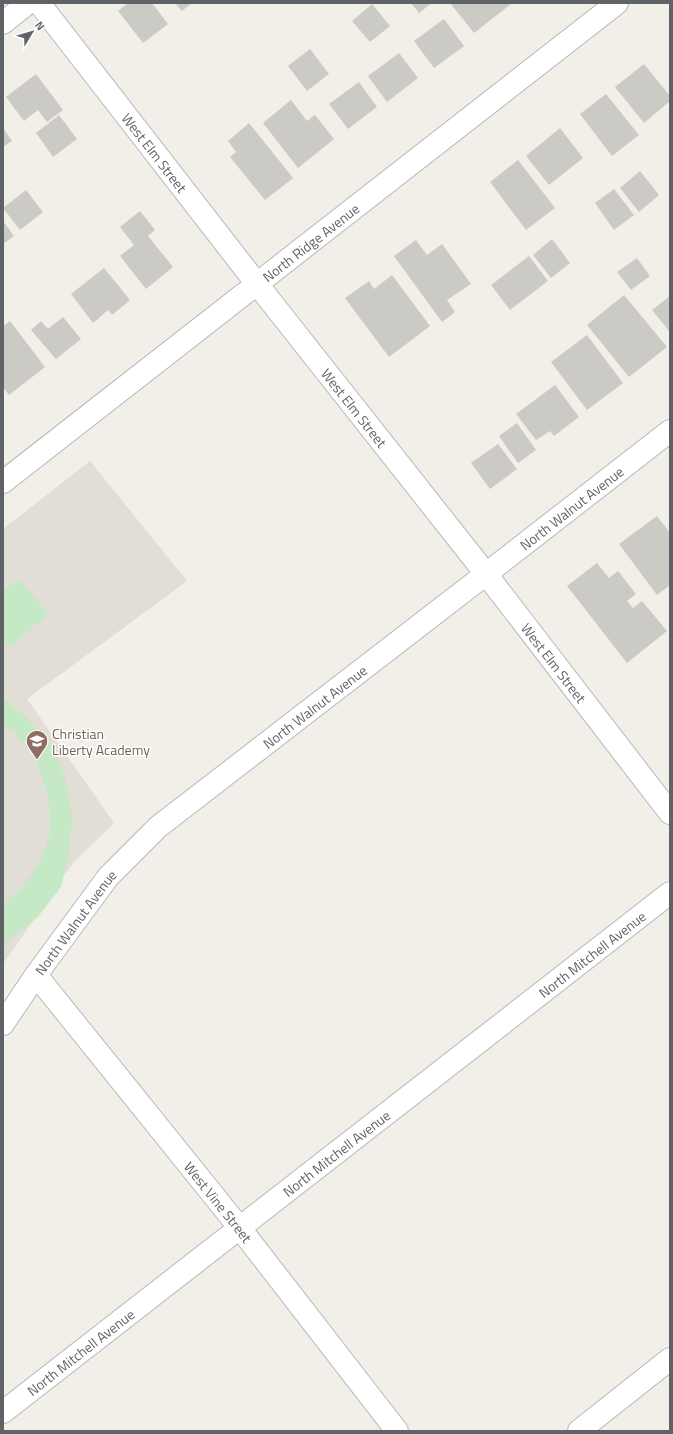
<svg xmlns="http://www.w3.org/2000/svg" width="673" height="1434" viewBox="0 0 673 1434" font-family="'Titillium Web',sans-serif">
  <rect width="100%" height="100%" fill="#f1efe8"/>
  <polygon fill="#e1ded6" points="90,461 187,581 27,699 114,823 73,863 3,964 3,529"/>
  <g fill="#c5e8c5">
    <polygon points="19,579 48,614 10,647 3,639 3,591"/>
    <polygon points="3,698 26,717 52,747 65,778 72,815 70,849 61,887 37,918 3,944 3,905 21,889 40,863 51,831 48,795 36,760 15,732 3,726"/>
  </g>
  <g fill="#cccac5">
    <polygon points="128,3 152,3 168,24 143,43 118,11"/>
    <polygon points="175,3 192,3 182,11"/>
    <polygon points="411,3 432,3 419,13"/>
    <polygon points="450,3 510,3 511,4 474,33"/>
    <polygon points="372,4 390,26 370,42 352,21"/>
    <polygon points="444,19 464,46 434,68 414,41"/>
    <polygon points="310,49 329,74 307,91 288,66"/>
    <polygon points="399,53 418,78 387,102 368,76"/>
    <polygon points="644,64 670,96 670,101 644,123 615,87"/>
    <polygon points="36,74 63,110 47,122 38,110 24,121 6,97"/>
    <polygon points="359,82 377,107 348,129 329,104"/>
    <polygon points="606,94 639,135 612,156 580,114"/>
    <polygon points="291,100 307,121 315,115 334,139 298,168 263,123"/>
    <polygon points="59,115 77,139 53,157 36,133"/>
    <polygon points="249,123 293,178 265,200 230,157 236,152 228,141"/>
    <polygon points="3,128 12,141 3,147"/>
    <polygon points="560,128 583,158 549,185 526,156"/>
    <polygon points="518,160 555,208 526,230 490,182"/>
    <polygon points="640,171 659,195 639,212 620,188"/>
    <polygon points="614,189 634,215 614,230 595,203"/>
    <polygon points="26,190 43,212 20,230 3,208"/>
    <polygon points="140,211 155,230 148,236 173,267 146,289 120,256 134,245 120,227"/>
    <polygon points="3,221 14,236 3,244"/>
    <polygon points="552,239 570,263 551,278 533,255"/>
    <polygon points="416,240 427,255 442,244 471,284 447,300 455,312 442,322 394,256"/>
    <polygon points="529,256 548,281 510,310 491,285"/>
    <polygon points="637,258 650,276 631,290 617,272"/>
    <polygon points="104,268 130,300 112,315 108,310 93,323 71,294"/>
    <polygon points="392,275 430,326 389,357 345,298 369,281 374,289"/>
    <polygon points="624,295 667,347 629,377 587,325"/>
    <polygon points="670,296 670,332 652,310"/>
    <polygon points="63,317 81,339 56,359 31,330 41,321 48,329"/>
    <polygon points="10,321 45,367 9,395 3,387 3,326"/>
    <polygon points="587,335 623,383 587,410 551,362"/>
    <polygon points="555,385 579,417 554,436 550,431 536,440 516,414"/>
    <polygon points="517,423 536,450 518,463 499,436"/>
    <polygon points="498,444 517,469 490,489 471,463"/>
    <polygon points="657,516 670,533 670,585 657,595 619,544"/>
    <polygon points="597,563 609,578 618,571 636,594 627,601 633,608 642,601 667,631 627,663 567,586"/>
  </g>
  <g fill="none" stroke-linecap="round" stroke-linejoin="round">
    <g stroke="#b5b8bc" stroke-width="24">
      <g id="minor">
        <path id="s1" d="M39,3L257,284L486,574L670,813"/>
        <polyline points="3,23 28,3"/>
        <path id="s2" d="M3,482L617,3"/>
        <path id="s3" d="M486,574L670,431"/>
        <path id="s4" d="M36,975L239,1227L397,1431"/>
        <path id="s5" d="M3,1412L670,893"/>
        <polyline points="579,1431 670,1359"/>
      </g>
    </g>
    <g stroke="#b5b8bc" stroke-width="24">
      <g id="tertiary">
        <path id="s6" d="M3,1024L36,975L108,877L158,827L486,574"/>
      </g>
    </g>
    <use href="#minor" stroke="#fff" stroke-width="22"/>
    <use href="#tertiary" stroke="#fff" stroke-width="22"/>
  </g>
  <defs>
    <g id="school-pin" transform="scale(1.15)"><path d="M0 17L-7.5 6A9.5 9.5 0 1 1 7.5 6Z" fill="#8d6e63" stroke="#fff"/><path d="M0-5L7-2L0 1L-7-2ZM-4 1L0 2.5L4 1V4Q0 6-4 4Z" fill="#fff"/></g>
  </defs>
  <g fill-rule="evenodd">
    <use href="#school-pin" x="37" y="741"/>
  </g>
  <g text-anchor="middle" dominant-baseline="central" stroke-width="3" stroke-linejoin="round" paint-order="stroke">
    <g font-size="14" fill="#5f6368" stroke="#fff">
      <text stroke="none"><textPath href="#s1" startOffset="189">West Elm Street</textPath></text>
      <text stroke="none"><textPath href="#s2" startOffset="390">North Ridge Avenue</textPath></text>
      <text stroke="none"><textPath href="#s1" startOffset="513">West Elm Street</textPath></text>
      <text stroke="none"><textPath href="#s3" startOffset="108">North Walnut Avenue</textPath></text>
      <text stroke="none"><textPath href="#s1" startOffset="837">West Elm Street</textPath></text>
      <text stroke="none"><textPath href="#s6" startOffset="449">North Walnut Avenue</textPath></text>
      <text stroke="none"><textPath href="#s6" startOffset="125">North Walnut Avenue</textPath></text>
      <text stroke="none"><textPath href="#s5" startOffset="746">North Mitchell Avenue</textPath></text>
      <text stroke="none"><textPath href="#s5" startOffset="422">North Mitchell Avenue</textPath></text>
      <text stroke="none"><textPath href="#s4" startOffset="291">West Vine Street</textPath></text>
      <text stroke="none"><textPath href="#s5" startOffset="98">North Mitchell Avenue</textPath></text>
    </g>
    <g font-size="14" fill="#785e54" stroke="#fff" text-anchor="start">
      <text x="52" y="733">Christian<tspan x="52" dy="16">Liberty Academy</tspan></text>
    </g>
  </g>
  <rect width="673" height="1434" fill="none" stroke="#5f6368" stroke-width="8"/>
  <g transform="translate(32 32) rotate(52)" stroke="#ffffff" stroke-width="3" paint-order="stroke">
  <path d="M0-3L7 15L0 10L-7 15Z" fill="#5f6368"/>
  <text y="-6" font-size="11" font-weight="bold" text-anchor="middle" fill="#5f6368">N</text>
  </g>
</svg>
